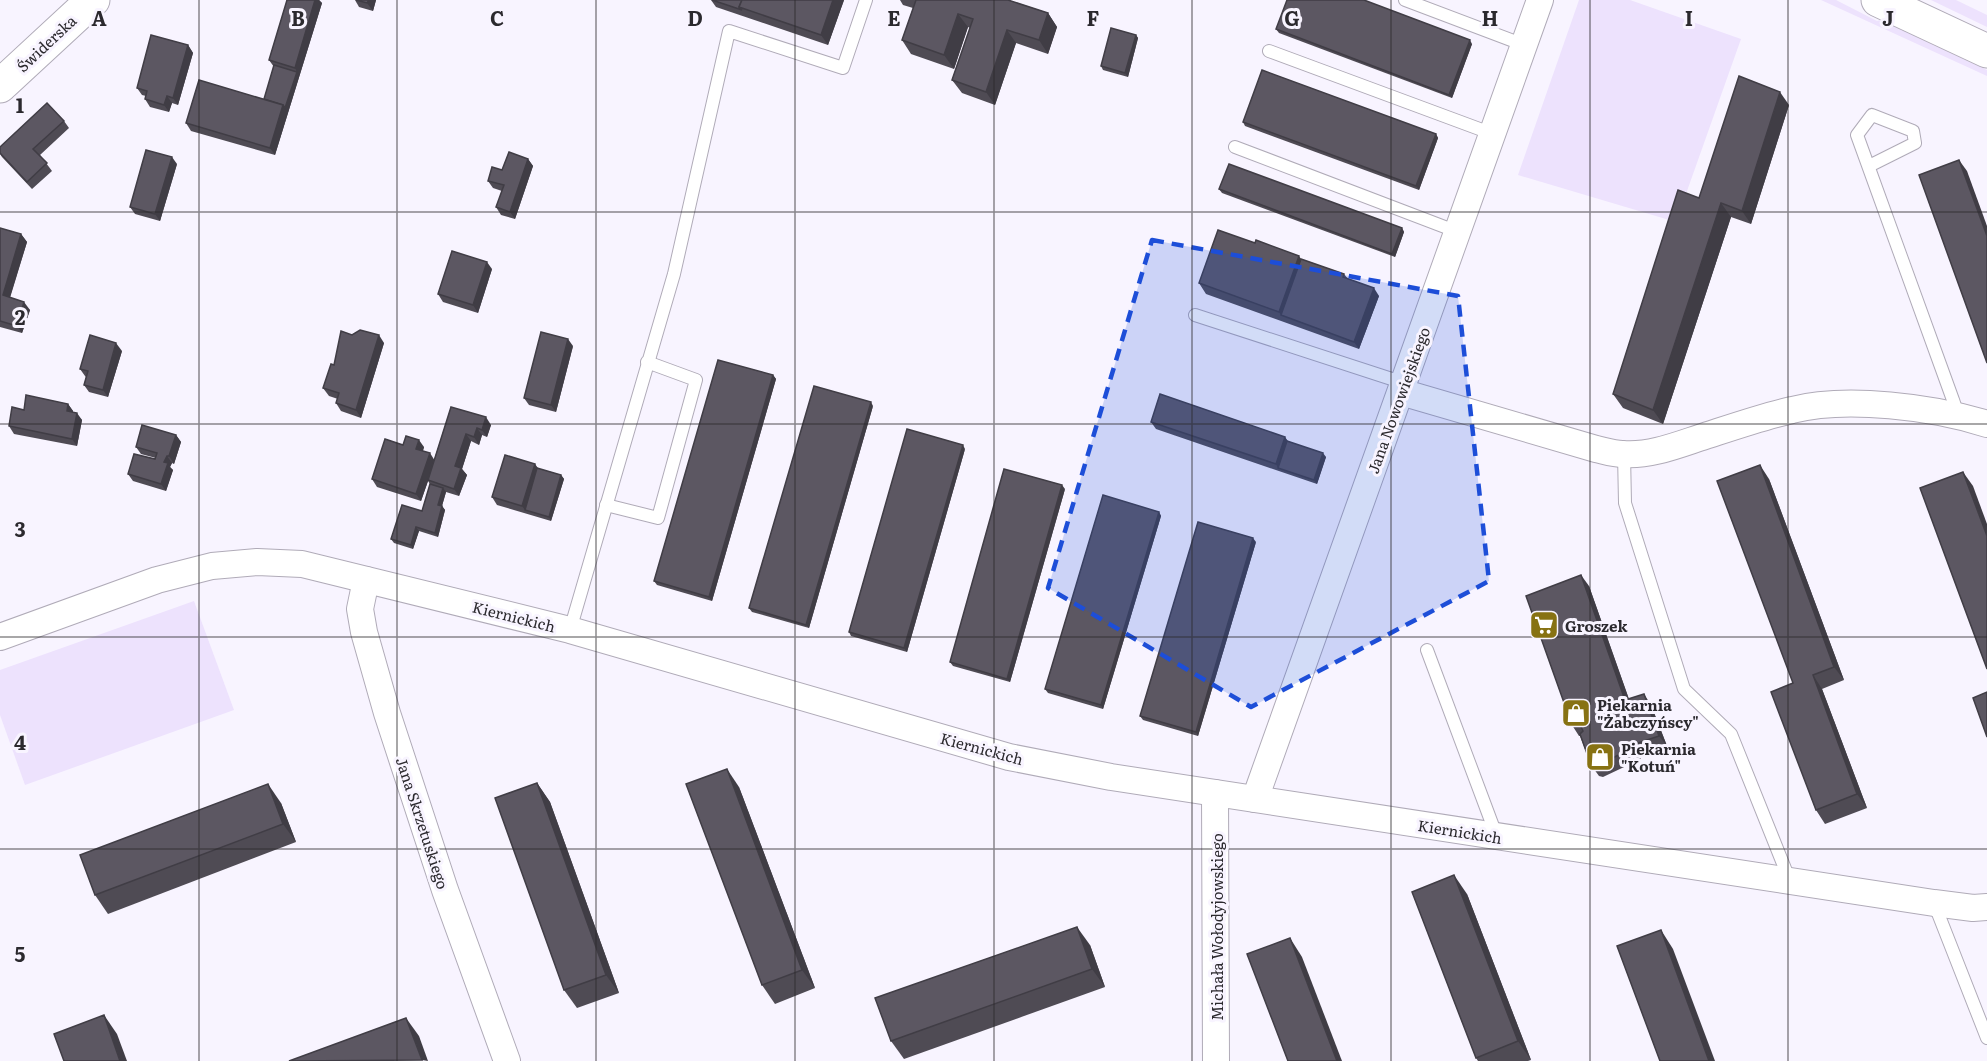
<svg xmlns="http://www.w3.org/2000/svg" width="1987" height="1061" viewBox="0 0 1987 1061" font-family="Literata,serif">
  <rect width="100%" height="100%" fill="#f8f4ff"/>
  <g fill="#ede2fd">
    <polygon points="1579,0 1630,0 1741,39 1676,222 1518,175"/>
    <polygon points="1821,0 1836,0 1877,21 1881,20 1987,70 1987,76"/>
    <polygon points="1931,0 1956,0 1987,15 1987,27"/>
    <polygon points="194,601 234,710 25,785 0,715 0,670"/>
  </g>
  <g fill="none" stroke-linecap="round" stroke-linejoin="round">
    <g stroke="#b0abb8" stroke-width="14">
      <g id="lane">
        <polyline points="1405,0 1524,45"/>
        <polyline points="1269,51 1493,134"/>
        <polyline points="1235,147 1458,232"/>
        <path d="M1869,166L1915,143L1913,131L1872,115L1857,135C1889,223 1921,311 1953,400L1958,415"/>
        <polyline points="1195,315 1404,383"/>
        <polyline points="1624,454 1625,503 1684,689 1731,734 1790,881"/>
        <polyline points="606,505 658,518 696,380 647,362"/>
        <polyline points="570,630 674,274 729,31 843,68 866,0"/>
        <polyline points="1427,650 1497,837"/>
        <polyline points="1934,903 1987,1038"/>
      </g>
    </g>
    <g stroke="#b0abb8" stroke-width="28">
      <g id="street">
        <path d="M1401,392L1596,449C1605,451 1614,454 1623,454C1649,456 1675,446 1699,438C1730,428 1761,417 1792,410C1846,396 1934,407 1987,424"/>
        <polyline points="366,580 360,609 364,632 387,713 445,890 507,1061"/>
        <polyline points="0,637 157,580 212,566 257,562 302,564 570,630 1009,757 1111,777 1934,903 1973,908 1987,907"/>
        <polyline points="1215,793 1216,1061"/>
        <polyline points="1255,799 1540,0"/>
      </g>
    </g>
    <g stroke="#b0abb8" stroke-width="35">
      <polyline id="secondary" points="0,86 93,0"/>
    </g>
    <g stroke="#b0abb8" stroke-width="35">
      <polyline id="primary" points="1878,0 1987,51"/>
    </g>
    <use href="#lane" stroke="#fff" stroke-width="12"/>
    <use href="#street" stroke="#fff" stroke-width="26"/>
    <use href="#secondary" stroke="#fff" stroke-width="33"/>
    <use href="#primary" stroke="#fff" stroke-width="33"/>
  </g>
  <g fill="#4f4b54">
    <polygon points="287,0 319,0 322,3 275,155 191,131 186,123 264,99 274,67 269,60"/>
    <polygon points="355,0 376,0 373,11 359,7"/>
    <polygon points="711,0 844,0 828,45 716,7"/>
    <polygon points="900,0 1008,0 1048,13 1057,27 1048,54 1016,43 995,105 962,93 952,80 970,28 968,27 954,69 911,54 902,40 913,8 903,5"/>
    <polygon points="1276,29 1472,44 1452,98 1279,33"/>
    <polygon points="1136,35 1138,38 1128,77 1103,70 1101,66"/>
    <polygon points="188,45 193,53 178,105 172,103 169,112 150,107 145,99 146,96 142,95 137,88"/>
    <polygon points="1789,105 1751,224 1731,217 1663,424 1623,408 1613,394 1699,198"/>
    <polygon points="64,121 69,128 40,155 52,171 32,189 2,157 0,154 0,147"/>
    <polygon points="1243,122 1436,134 1438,138 1419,190 1245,126"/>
    <polygon points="528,159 533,166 515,219 501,215 496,207 502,191 493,188 488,181 502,170"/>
    <polygon points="177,164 160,221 135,214 130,207"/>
    <polygon points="1219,189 1402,228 1404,232 1395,257 1222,193"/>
    <polygon points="0,228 21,234 27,242 10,298 30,310 22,333 0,327"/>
    <polygon points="1301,259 1344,274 1348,279 1379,296 1359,349 1206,294 1199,283"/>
    <polygon points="492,269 478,313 443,302 438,294"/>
    <polygon points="352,335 384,343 361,418 341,411 336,403 338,399 329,396 323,388 334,365"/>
    <polygon points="573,346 556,412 529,405 524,398"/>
    <polygon points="122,351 108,397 89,392 84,385 86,377 85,376 80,369"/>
    <polygon points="773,375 776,379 712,601 657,585 654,581"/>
    <polygon points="68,404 73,411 73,412 82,420 77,446 14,434 9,426 24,410"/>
    <polygon points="873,406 809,628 752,612 749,608"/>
    <polygon points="451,407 491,425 487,437 482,435 479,445 471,441 462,469 467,475 459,496 446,492 442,506 445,510 438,537 419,531 413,549 394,543 391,539 422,511 430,484 428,481 421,501 377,487 372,479 403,445 424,447 423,451 434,460"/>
    <polygon points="1151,422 1285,437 1287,441 1326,457 1317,484 1156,429"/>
    <polygon points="176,435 181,442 174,464 172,463 170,467 173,470 166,491 133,481 128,474 155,459 156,458 141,454 136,447"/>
    <polygon points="965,449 907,652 851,636 849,632"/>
    <polygon points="535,464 537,468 561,475 564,479 551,521 497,505 492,497"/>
    <polygon points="1769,479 1844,680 1822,689 1867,808 1825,824 1816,810 1793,683"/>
    <polygon points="1065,489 1010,682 953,666 950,662"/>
    <polygon points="1159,512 1161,516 1103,709 1048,693 1045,689"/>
    <polygon points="1256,542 1198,736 1143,720 1140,716"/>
    <polygon points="1589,586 1629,699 1651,705 1667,746 1639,756 1641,759 1603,777 1599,776 1591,765 1580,736 1579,736 1572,725"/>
    <polygon points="537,783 550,802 619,993 577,1008 564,990"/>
    <polygon points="739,787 815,988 775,1004 762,985"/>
    <polygon points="281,803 296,842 108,914 95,895"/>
    <polygon points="1467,894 1531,1060 1528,1061 1478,1061 1476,1058"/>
    <polygon points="1090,945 1105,987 904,1059 891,1041"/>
  </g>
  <g fill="#403d45">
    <polygon points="315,0 319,0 322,3 275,155 270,148 283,105 297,72 295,68"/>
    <polygon points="369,0 376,0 373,11 367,3"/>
    <polygon points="833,0 844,0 828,45 821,35"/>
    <polygon points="1048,13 1057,27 1048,54 1039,40"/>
    <polygon points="958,14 968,27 954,69 944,55"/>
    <polygon points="1007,30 1016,43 995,105 986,92"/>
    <polygon points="1136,35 1138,38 1128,77 1125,73"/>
    <polygon points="1470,40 1472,44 1452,98 1449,95"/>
    <polygon points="188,45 193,53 178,105 173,98"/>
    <polygon points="1780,92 1789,105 1751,224 1742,211"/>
    <polygon points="167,96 172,103 169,112 164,105"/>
    <polygon points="1436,134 1438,138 1419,190 1416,186"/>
    <polygon points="172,157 177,164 160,221 155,214"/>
    <polygon points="528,159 533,166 515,219 510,212"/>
    <polygon points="1959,160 1967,171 1987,226 1987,236"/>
    <polygon points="1721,203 1731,217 1663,424 1653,410"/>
    <polygon points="1402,228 1404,232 1395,257 1392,254"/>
    <polygon points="21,234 27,242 8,303 3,295"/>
    <polygon points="1299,256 1306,266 1281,315 1279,312"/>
    <polygon points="487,262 492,269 478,313 473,305"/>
    <polygon points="1374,288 1379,296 1359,349 1354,342"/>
    <polygon points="24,302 30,310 22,333 17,326"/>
    <polygon points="379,335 384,343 361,418 356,410"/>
    <polygon points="568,339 573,346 556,412 551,405"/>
    <polygon points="116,343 122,351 108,397 103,390"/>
    <polygon points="773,375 776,379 712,601 709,597"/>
    <polygon points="871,402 873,406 809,628 806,625"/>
    <polygon points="68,404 73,411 72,418 67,411"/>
    <polygon points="77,413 82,420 77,446 72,439"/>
    <polygon points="486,417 491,425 487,437 482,430"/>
    <polygon points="477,428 482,435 479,445 474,437"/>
    <polygon points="466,434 471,441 462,469 467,475 459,496 454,489 455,466"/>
    <polygon points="176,435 181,442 174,464 169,456"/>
    <polygon points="1285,437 1290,444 1278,468 1276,464"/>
    <polygon points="419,440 424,447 421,456 416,449"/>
    <polygon points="963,445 965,449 907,652 904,648"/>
    <polygon points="430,453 435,461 421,501 416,494"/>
    <polygon points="1323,453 1326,457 1317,484 1314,480"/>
    <polygon points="167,456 172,463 170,467 173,470 166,491 161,484 164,462"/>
    <polygon points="535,464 540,471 525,510 522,506"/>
    <polygon points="1760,465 1769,479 1844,680 1834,667"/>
    <polygon points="1963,472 1973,486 1987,524 1987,536"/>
    <polygon points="561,475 564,479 551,521 549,517"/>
    <polygon points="1062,485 1065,489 1010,682 1007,679"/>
    <polygon points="443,488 446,492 441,509 438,505"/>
    <polygon points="442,506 445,510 438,537 435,533"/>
    <polygon points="1159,512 1161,516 1103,709 1101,705"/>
    <polygon points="416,527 419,531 413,549 411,545"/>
    <polygon points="1253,538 1256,542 1198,736 1196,732"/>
    <polygon points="1581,575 1589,586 1633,711 1625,700"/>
    <polygon points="1813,675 1822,689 1867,808 1857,794"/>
    <polygon points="1644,694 1651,705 1667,746 1659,736"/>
    <polygon points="727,769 739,787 815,988 802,970"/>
    <polygon points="537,783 550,802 619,993 606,975"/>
    <polygon points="268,784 281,803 296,842 283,824"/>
    <polygon points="1454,875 1467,894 1531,1060 1518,1041"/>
    <polygon points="1077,927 1090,945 1105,987 1092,969"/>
    <polygon points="1661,930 1673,949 1715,1061 1709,1061"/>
    <polygon points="1290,938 1302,957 1342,1061 1337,1061"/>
    <polygon points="104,1015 117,1034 127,1061 120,1061"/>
    <polygon points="406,1018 419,1036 428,1061 422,1060"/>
  </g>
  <g fill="#5c5762" stroke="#403d45" stroke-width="1.5">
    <polygon points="287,0 315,0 295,68 269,60"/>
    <polygon points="356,0 369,0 367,3"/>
    <polygon points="712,0 742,0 739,7 742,10"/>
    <polygon points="742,0 833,0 821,35 739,7"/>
    <polygon points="916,0 1008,0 1048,13 1039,40 1007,30 986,92 952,80 973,19 958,14 944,55 902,40"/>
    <polygon points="1287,0 1364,0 1470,40 1449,95 1276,29"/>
    <polygon points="1111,28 1136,35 1125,73 1101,66"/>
    <polygon points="151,35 188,45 173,98 167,96 164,105 145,99 147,91 137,88"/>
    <polygon points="274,65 297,72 285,108 283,105 264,99"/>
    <polygon points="1262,70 1436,134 1416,186 1243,122"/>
    <polygon points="1739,76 1780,92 1742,211 1721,203 1653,410 1613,394 1678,190 1699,198"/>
    <polygon points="199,80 283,105 270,148 186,123"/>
    <polygon points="47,103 64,121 33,149 47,163 27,182 0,153 0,147"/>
    <polygon points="146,150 172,157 155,214 130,207"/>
    <polygon points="509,152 528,159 510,212 496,207 504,185 488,181 492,167 502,170"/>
    <polygon points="1959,160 1987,236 1987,363 1919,175"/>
    <polygon points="1229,164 1402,228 1392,254 1219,189"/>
    <polygon points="0,228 21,234 3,295 24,302 17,326 0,321"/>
    <polygon points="1218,230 1255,243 1256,240 1299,256 1279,312 1199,283"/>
    <polygon points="452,251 487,262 473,305 438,294"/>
    <polygon points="1301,259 1344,274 1343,277 1374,288 1354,342 1281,315"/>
    <polygon points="360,330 379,335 356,410 336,403 339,393 323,388 331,364 334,365 341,331 352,335"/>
    <polygon points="541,332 568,339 551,405 524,398"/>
    <polygon points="90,335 116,343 103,390 84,385 88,371 80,369"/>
    <polygon points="718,360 773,375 709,597 654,581"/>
    <polygon points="814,386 871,402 806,625 749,608"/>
    <polygon points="1160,394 1285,437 1276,464 1151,422"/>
    <polygon points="26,395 68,404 67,411 77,413 72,439 9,426 12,407 24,410"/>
    <polygon points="451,407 486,417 482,430 477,428 474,437 466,434 455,466 461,468 454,489 428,480"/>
    <polygon points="142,425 176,435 169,456 167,456 164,462 168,463 161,484 128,474 134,454 155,459 157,453 136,447"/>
    <polygon points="907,429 963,445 904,648 849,632"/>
    <polygon points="406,436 419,440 416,449 430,453 416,494 372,479 385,439 403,445"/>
    <polygon points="1287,441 1323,453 1314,480 1278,468"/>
    <polygon points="505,455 535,464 522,506 492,497"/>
    <polygon points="1760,465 1834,667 1813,675 1857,794 1816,810 1771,692 1793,683 1717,481"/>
    <polygon points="537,468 561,475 549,517 525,510"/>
    <polygon points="1004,469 1062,485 1007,679 950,662"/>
    <polygon points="1963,472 1987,536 1987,669 1920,488"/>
    <polygon points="430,484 443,488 438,505 442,506 435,533 416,527 411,545 391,539 402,505 422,511"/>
    <polygon points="1103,495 1159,512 1101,705 1045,689"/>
    <polygon points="1198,522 1253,538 1196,732 1140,716"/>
    <polygon points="1581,575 1625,700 1644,694 1659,736 1632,745 1633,748 1596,766 1591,765 1580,734 1583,731 1579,723 1572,725 1526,596"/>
    <polygon points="1987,692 1987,737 1973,698"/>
    <polygon points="727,769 802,970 762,985 686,784"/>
    <polygon points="537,783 606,975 564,990 495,798"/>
    <polygon points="268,784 283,824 95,895 80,855"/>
    <polygon points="1454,875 1518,1041 1476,1058 1412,892"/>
    <polygon points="1077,927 1092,969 891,1041 875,998"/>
    <polygon points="1661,930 1709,1061 1660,1061 1617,946"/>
    <polygon points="1290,938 1337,1061 1288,1061 1247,954"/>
    <polygon points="104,1015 120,1061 64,1061 54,1034"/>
    <polygon points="406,1018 422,1060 289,1061"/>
  </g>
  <path fill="#1d4ed8" fill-opacity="0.2" stroke="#1d4ed8" stroke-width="4.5" stroke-dasharray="12 8" stroke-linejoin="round" d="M1152,240L1458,296L1489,581L1251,707L1048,588Z"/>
  <path fill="none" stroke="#2b292e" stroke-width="1.5" stroke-opacity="0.55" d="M199,0V1061M397,0V1061M596,0V1061M795,0V1061M994,0V1061M1192,0V1061M1391,0V1061M1590,0V1061M1788,0V1061M0,212H1987M0,424H1987M0,637H1987M0,849H1987"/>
  <defs>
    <g id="supermarket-square" transform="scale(1.5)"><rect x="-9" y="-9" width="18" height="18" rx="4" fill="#877213" stroke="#f8f4ff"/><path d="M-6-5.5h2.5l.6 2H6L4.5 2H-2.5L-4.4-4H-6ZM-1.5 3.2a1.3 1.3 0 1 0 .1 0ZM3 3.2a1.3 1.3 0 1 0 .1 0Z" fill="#fff"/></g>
    <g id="shop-square" transform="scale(1.5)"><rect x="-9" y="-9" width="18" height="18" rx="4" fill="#877213" stroke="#f8f4ff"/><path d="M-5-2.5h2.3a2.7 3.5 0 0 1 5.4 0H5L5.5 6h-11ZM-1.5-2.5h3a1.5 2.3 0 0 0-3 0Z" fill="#fff"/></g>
  </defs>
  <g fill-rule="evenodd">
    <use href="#supermarket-square" x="1544" y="625"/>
    <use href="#shop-square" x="1576" y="713"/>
    <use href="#shop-square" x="1600" y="757"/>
  </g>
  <g text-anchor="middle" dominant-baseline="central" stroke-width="6" stroke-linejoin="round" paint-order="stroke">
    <g font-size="15" fill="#2b292e" stroke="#f8f4ff">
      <text transform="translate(46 43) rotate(-43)">Świderska</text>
      <text transform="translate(1398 400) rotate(-70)">Jana Nowowiejskiego</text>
      <text transform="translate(514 616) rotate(14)">Kiernickich</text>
      <text transform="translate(982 748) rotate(15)">Kiernickich</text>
      <text transform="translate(423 823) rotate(72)">Jana Skrzetuskiego</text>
      <text transform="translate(1460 831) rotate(9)">Kiernickich</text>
      <text transform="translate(1216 927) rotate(-90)">Michała Wołodyjowskiego</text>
    </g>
    <g font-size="15" font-weight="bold" fill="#2b292e" stroke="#f8f4ff" text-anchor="start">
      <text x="1565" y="625">Groszek</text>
      <text x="1597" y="704">Piekarnia<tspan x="1597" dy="17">"Żabczyńscy"</tspan></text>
      <text x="1621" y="748">Piekarnia<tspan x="1621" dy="17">"Kotuń"</tspan></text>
    </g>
  </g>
  <g font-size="20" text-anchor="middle" font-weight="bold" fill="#2b292e" stroke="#f8f4ff" stroke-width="6" stroke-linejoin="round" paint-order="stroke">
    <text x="99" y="26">A</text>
    <text x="298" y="26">B</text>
    <text x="497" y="26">C</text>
    <text x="695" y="26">D</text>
    <text x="894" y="26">E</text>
    <text x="1093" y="26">F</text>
    <text x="1292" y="26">G</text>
    <text x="1490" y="26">H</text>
    <text x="1689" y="26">I</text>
    <text x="1888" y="26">J</text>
    <text x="20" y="113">1</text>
    <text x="20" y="325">2</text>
    <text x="20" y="537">3</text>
    <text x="20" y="750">4</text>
    <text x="20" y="962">5</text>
  </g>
</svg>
